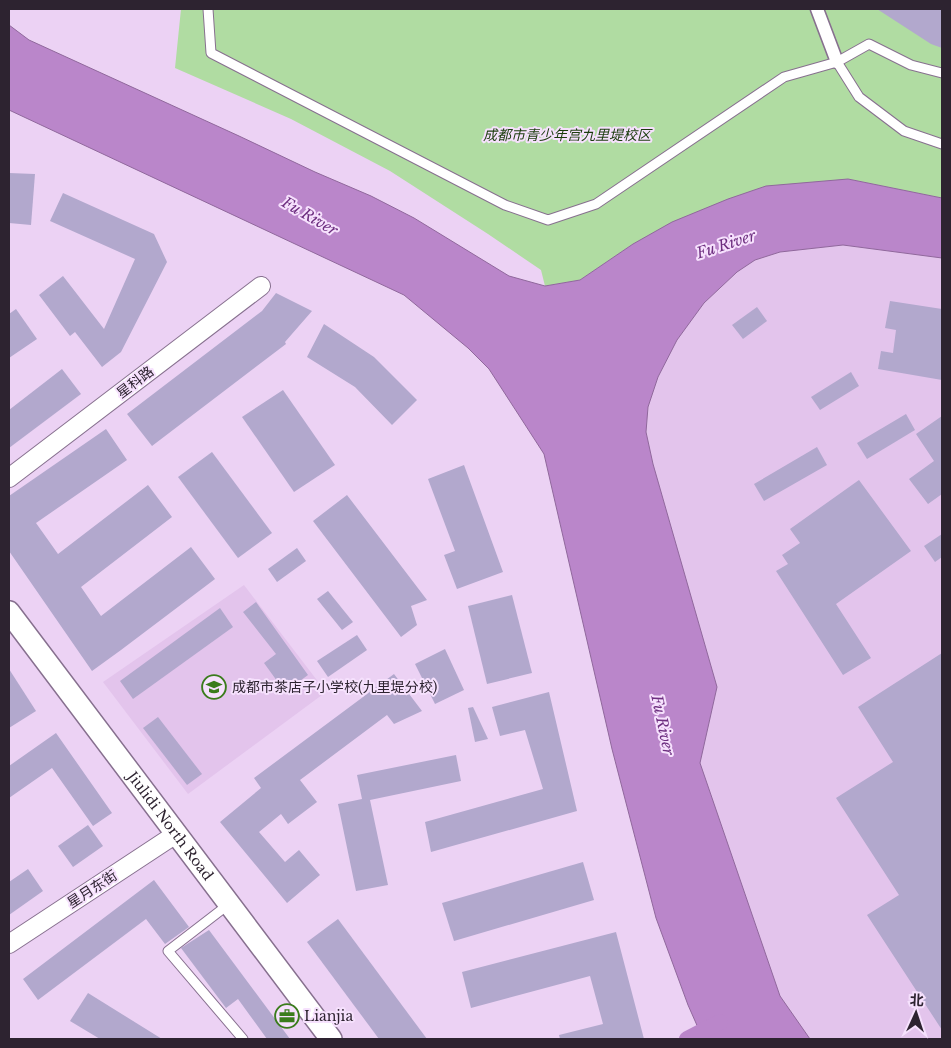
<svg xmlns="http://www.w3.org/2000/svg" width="951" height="1048" viewBox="0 0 951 1048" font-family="'Libre Baskerville','Noto Sans SC',serif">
  <rect width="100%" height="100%" fill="#ecd2f4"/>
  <g fill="#e3c4ec">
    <polygon points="843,245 942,258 942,1039 810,1039 780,996 700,763 717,687 653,464 646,432 648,407 658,377 677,340 704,303 737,272 755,260 780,252"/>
    <polygon points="244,585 326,692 188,794 103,682"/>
  </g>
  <polygon fill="#b0dca2" points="181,9 942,9 942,198 848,179 633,244 580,280 545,286 541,270 488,234 390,171 291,119 175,68"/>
  <polygon fill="#ba86ca" stroke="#90689c" points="9,25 29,40 239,136 315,172 371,196 414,218 509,276 545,286 580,280 633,244 672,222 728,199 766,186 848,179 942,198 942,258 843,245 780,252 755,260 737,272 704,303 677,340 658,377 648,407 646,432 653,464 717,687 700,763 780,996 810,1039 703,1039 688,1005 656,918 612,749 544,454 489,369 468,348 404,295 9,110"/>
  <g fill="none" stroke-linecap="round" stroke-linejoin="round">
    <polyline stroke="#ba86ca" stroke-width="16" points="687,1039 720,1022"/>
  </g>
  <g fill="#b2a8cd">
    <polygon points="877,9 942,9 942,48 931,44"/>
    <polygon points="9,173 35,174 31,225 9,223"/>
    <polygon points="63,193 154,234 167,262 121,352 102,367 75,332 70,336 39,295 63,276 104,329 135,259 50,221"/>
    <polygon points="276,293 312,311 285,342 286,344 152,446 127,414 262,311"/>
    <polygon points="890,301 942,309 942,380 878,369 881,351 893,353 896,330 885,328"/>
    <polygon points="757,307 767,321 743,339 732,325"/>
    <polygon points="16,309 37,339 9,358 9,314"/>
    <polygon points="324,324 374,357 417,400 392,425 355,387 307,357"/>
    <polygon points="62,369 81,394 9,448 9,410"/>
    <polygon points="851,372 859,386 820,410 811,397"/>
    <polygon points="283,390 335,465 294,492 242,417"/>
    <polygon points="906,414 915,430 867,459 857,443"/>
    <polygon points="942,416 942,494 928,504 909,479 934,461 916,434"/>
    <polygon points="106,429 127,460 36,523 58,554 148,485 172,517 81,587 101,616 191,547 215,579 121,650 92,671 9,551 9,496"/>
    <polygon points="817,447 827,465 764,501 754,484"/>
    <polygon points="212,452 272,533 238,558 178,477"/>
    <polygon points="464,465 503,572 457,589 444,555 455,551 428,479"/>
    <polygon points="859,480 911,551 836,604 871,658 843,675 776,571 788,564 782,555 800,543 790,529"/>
    <polygon points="347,495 427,600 411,606 417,625 401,637 313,521"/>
    <polygon points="942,534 942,557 935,562 924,546"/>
    <polygon points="297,548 306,561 277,582 268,569"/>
    <polygon points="328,591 353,622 342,630 317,599"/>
    <polygon points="512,595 532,673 487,684 468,606"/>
    <polygon points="256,602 308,675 285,692 264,663 276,654 243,612"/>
    <polygon points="220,608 233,627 133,699 120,681"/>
    <polygon points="357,635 367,650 328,677 317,661"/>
    <polygon points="445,649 464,690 435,704 415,664"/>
    <polygon points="942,653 942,1030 867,915 899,895 836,798 893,762 858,707"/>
    <polygon points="9,669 36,711 9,728"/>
    <polygon points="394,674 422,711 394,724 387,715 300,780 317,802 288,824 281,814 259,832 285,862 299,850 320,875 287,903 220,822 261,788 254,778"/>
    <polygon points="549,692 577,811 431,852 425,822 543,789 525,730 500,736 492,707"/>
    <polygon points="473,707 488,739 475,742 468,708"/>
    <polygon points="158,717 202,774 187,785 143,728"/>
    <polygon points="56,733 112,813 93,826 52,768 9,798 9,766"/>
    <polygon points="456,755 461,781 370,800 388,885 356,891 338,804 362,799 357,775"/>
    <polygon points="88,825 103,846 73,867 58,846"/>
    <polygon points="583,862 594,900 454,941 442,903"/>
    <polygon points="28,869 43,891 9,915 9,882"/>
    <polygon points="154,880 189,927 165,944 146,919 38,1000 23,979"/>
    <polygon points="338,919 427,1039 379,1039 307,942"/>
    <polygon points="209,930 290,1039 267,1039 238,999 226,1008 181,948"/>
    <polygon points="616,932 644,1039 560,1039 559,1035 603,1024 590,976 471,1008 462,972"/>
    <polygon points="88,993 162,1039 100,1039 70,1021"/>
  </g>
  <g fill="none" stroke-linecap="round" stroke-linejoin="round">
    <g stroke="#87708f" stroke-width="11">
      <g id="service">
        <polyline points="208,9 211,53 505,205 548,220 596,204 784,77 837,62 869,44 911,65 942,73"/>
        <polyline points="837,62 859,97 904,131 942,144"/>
        <polyline points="229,904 168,951 243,1039"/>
      </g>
    </g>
    <g stroke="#87708f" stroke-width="15">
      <polyline id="pedestrian" points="817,9 837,62"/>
    </g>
    <g stroke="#87708f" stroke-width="20">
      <g id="minor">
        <polyline points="9,478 261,286"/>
        <polyline points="9,944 176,834"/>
      </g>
    </g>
    <g stroke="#87708f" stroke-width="24">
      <g id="tertiary">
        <path id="s1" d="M9,612L331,1039"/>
      </g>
    </g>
    <use href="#service" stroke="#fff" stroke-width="9"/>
    <use href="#pedestrian" stroke="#fff" stroke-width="12"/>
    <use href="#minor" stroke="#fff" stroke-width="18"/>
    <use href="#tertiary" stroke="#fff" stroke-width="21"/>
  </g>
  <defs>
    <g id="school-ring" transform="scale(1.25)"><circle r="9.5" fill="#f6e1fd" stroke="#3a7c1c" stroke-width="1.5"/><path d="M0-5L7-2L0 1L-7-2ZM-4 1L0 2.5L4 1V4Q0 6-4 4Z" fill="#3a7c1c"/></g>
    <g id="office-ring" transform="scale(1.25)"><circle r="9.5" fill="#f6e1fd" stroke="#3a7c1c" stroke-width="1.5"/><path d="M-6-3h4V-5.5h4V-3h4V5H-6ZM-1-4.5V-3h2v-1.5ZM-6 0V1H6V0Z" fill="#3a7c1c"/></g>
  </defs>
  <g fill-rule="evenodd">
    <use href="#school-ring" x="214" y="687"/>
    <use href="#office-ring" x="287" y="1016"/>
  </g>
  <g text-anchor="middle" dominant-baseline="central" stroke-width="4" stroke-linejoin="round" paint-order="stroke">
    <g font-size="14" font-style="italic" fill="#1a3c0c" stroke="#f6e1fd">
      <text x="567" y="135">成都市青少年宫九里堤校区</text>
    </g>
    <g font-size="14" fill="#2d2330" stroke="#f6e1fd">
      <text transform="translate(135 382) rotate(-37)">星科路</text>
      <text stroke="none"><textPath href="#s1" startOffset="268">Jiulidi North Road</textPath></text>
      <text transform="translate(92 889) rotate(-33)">星月东街</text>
    </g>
    <g font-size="14" fill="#2d2330" stroke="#f6e1fd" text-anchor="start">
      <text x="232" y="687">成都市茶店子小学校(九里堤分校)</text>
      <text x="304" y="1016">Lianjia</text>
    </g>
    <g font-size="15" font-style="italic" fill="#6e2f80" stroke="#f6e1fd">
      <text transform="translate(310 216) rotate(30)">Fu River</text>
      <text transform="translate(726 244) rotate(-18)">Fu River</text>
      <text transform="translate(663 725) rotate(78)">Fu River</text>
    </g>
  </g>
  <rect width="951" height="1048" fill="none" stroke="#2d2330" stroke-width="20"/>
  <g transform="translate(916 1013) rotate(3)" stroke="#f6e1fd" stroke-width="4" paint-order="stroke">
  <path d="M0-4L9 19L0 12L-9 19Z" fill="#2d2330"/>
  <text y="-8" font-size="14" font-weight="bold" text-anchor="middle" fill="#2d2330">北</text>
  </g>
</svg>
